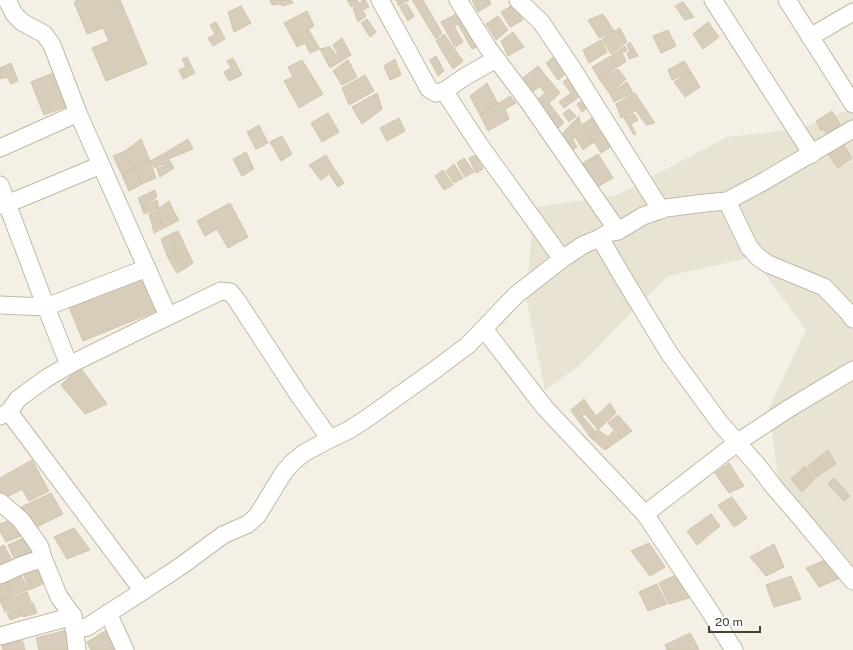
<svg xmlns="http://www.w3.org/2000/svg" width="853" height="650" viewBox="0 0 853 650" font-family="'Public Sans',sans-serif">
  <rect width="100%" height="100%" fill="#f4f0e5"/>
  <polygon fill="#e8e3d3" points="853,108 853,568 779,485 769,408 806,330 753,257 668,276 579,366 545,390 526,298 534,208 617,195 727,137 799,129"/>
  <g fill="#d7cdba" stroke="#d2c5ad">
    <polygon points="78,0 120,0 147,64 106,81 92,48 109,41 103,28 87,34 74,2"/>
    <polygon points="270,0 291,0 293,3 282,6 280,4 272,5"/>
    <polygon points="347,0 357,0 358,3 351,7"/>
    <polygon points="363,0 365,0 369,7 362,10 366,16 358,22 353,8"/>
    <polygon points="396,0 409,0 399,6"/>
    <polygon points="412,0 423,0 442,33 436,39"/>
    <polygon points="472,0 489,0 491,4 478,12"/>
    <polygon points="683,2 694,17 685,20 675,6"/>
    <polygon points="407,4 414,16 408,21 400,7"/>
    <polygon points="513,5 523,20 510,27 501,12"/>
    <polygon points="241,6 251,23 234,32 228,12"/>
    <polygon points="307,11 314,26 293,39 284,23"/>
    <polygon points="460,12 479,46 472,49 458,24 454,26 463,42 455,47 441,22"/>
    <polygon points="603,14 614,31 599,38 588,20"/>
    <polygon points="498,16 508,30 496,40 486,24"/>
    <polygon points="367,19 376,32 370,37 361,23"/>
    <polygon points="216,22 225,39 213,46 208,38 215,34 210,25"/>
    <polygon points="708,22 719,37 703,49 693,34"/>
    <polygon points="620,28 627,42 611,54 602,39"/>
    <polygon points="308,29 320,49 310,53 305,43 297,47 293,39"/>
    <polygon points="668,30 676,46 661,53 653,36"/>
    <polygon points="513,32 524,47 508,56 501,41"/>
    <polygon points="444,34 463,61 453,69 436,41"/>
    <polygon points="342,38 351,55 330,68 320,49 330,47 336,55 338,54 333,45"/>
    <polygon points="601,40 607,52 589,63 583,50"/>
    <polygon points="630,42 638,56 629,59 627,53 630,52 627,45"/>
    <polygon points="625,46 627,51 622,53 626,61 618,67 612,55"/>
    <polygon points="560,52 570,70 558,80 546,63"/>
    <polygon points="436,56 444,71 438,76 430,60"/>
    <polygon points="611,56 617,67 600,80 592,67"/>
    <polygon points="187,57 195,73 183,79 179,70 186,67 182,59"/>
    <polygon points="233,58 242,75 229,81 224,72 231,68 227,61"/>
    <polygon points="395,59 401,75 390,80 384,66"/>
    <polygon points="302,60 323,94 299,108 284,81 293,77 288,67"/>
    <polygon points="348,60 357,77 342,85 333,71"/>
    <polygon points="684,61 691,72 672,80 668,70"/>
    <polygon points="11,63 18,81 11,84 7,77 1,79 0,76 0,68"/>
    <polygon points="538,66 560,93 549,103 564,123 558,128 536,101 545,93 540,86 529,95 518,82"/>
    <polygon points="618,69 626,79 610,94 600,80"/>
    <polygon points="56,72 68,106 44,115 31,82"/>
    <polygon points="691,72 700,87 685,97 674,82"/>
    <polygon points="365,75 374,91 349,105 342,88"/>
    <polygon points="571,76 584,93 564,108 559,102 571,93 563,82"/>
    <polygon points="627,82 633,93 614,102 610,94"/>
    <polygon points="487,83 498,104 480,115 470,96"/>
    <polygon points="377,93 382,109 362,124 352,107"/>
    <polygon points="635,93 644,107 621,118 616,104"/>
    <polygon points="510,96 516,103 505,109 509,119 488,131 480,115"/>
    <polygon points="586,98 591,105 582,112 577,104"/>
    <polygon points="644,107 655,123 646,125 637,112"/>
    <polygon points="569,109 576,116 569,122 563,114"/>
    <polygon points="832,111 840,125 827,134 823,129 821,131 816,121"/>
    <polygon points="328,113 339,132 322,142 311,123"/>
    <polygon points="634,114 638,120 631,124 636,134 634,135 624,118"/>
    <polygon points="597,115 615,144 601,153 583,124"/>
    <polygon points="579,116 580,122 594,142 583,150 575,137 572,139 577,147 572,150 561,135"/>
    <polygon points="399,118 405,131 387,141 380,128"/>
    <polygon points="259,125 268,143 256,149 247,132"/>
    <polygon points="282,136 292,154 281,161 270,142"/>
    <polygon points="141,139 150,161 134,168 125,151"/>
    <polygon points="188,139 193,149 168,159 165,153"/>
    <polygon points="841,141 852,158 838,168 826,151"/>
    <polygon points="125,151 134,168 122,175 113,156"/>
    <polygon points="246,152 254,169 242,176 233,159"/>
    <polygon points="165,153 174,168 160,177 157,169 164,166 163,164 155,168 150,161"/>
    <polygon points="598,154 613,178 597,187 583,163"/>
    <polygon points="326,155 335,170 321,180 309,165"/>
    <polygon points="476,155 483,169 476,173 469,158"/>
    <polygon points="464,158 474,172 465,177 457,163"/>
    <polygon points="150,161 156,178 142,184 134,168"/>
    <polygon points="454,164 463,178 454,183 446,171"/>
    <polygon points="134,168 142,184 129,191 122,175"/>
    <polygon points="443,170 453,185 444,190 435,176"/>
    <polygon points="336,171 344,183 338,187 330,175"/>
    <polygon points="155,190 157,197 142,208 138,198"/>
    <polygon points="157,200 159,208 144,214 142,208"/>
    <polygon points="169,201 175,214 161,222 156,211"/>
    <polygon points="230,203 248,237 228,248 217,229 205,236 197,221"/>
    <polygon points="156,211 161,222 152,224 149,214"/>
    <polygon points="174,212 179,220 164,228 161,222"/>
    <polygon points="161,222 164,228 154,233 152,224"/>
    <polygon points="178,231 186,248 177,251 169,235"/>
    <polygon points="169,235 177,251 168,258 161,239"/>
    <polygon points="186,248 193,263 186,268 177,251"/>
    <polygon points="177,251 186,268 177,273 168,258"/>
    <polygon points="144,275 159,310 83,341 69,307"/>
    <polygon points="80,367 107,404 85,414 61,385"/>
    <polygon points="584,399 596,416 591,421 584,413 582,416 596,432 590,437 571,410"/>
    <polygon points="610,403 616,413 598,430 591,421"/>
    <polygon points="618,415 632,431 622,438 608,423"/>
    <polygon points="598,430 608,437 613,431 622,438 605,450 590,437"/>
    <polygon points="828,450 836,464 816,477 808,466"/>
    <polygon points="32,460 49,491 29,501 22,489 3,499 0,493 0,478"/>
    <polygon points="729,463 744,486 729,493 715,473"/>
    <polygon points="805,466 815,478 802,492 791,479"/>
    <polygon points="834,478 850,496 844,501 828,484"/>
    <polygon points="51,493 63,514 35,528 19,508"/>
    <polygon points="732,497 747,518 734,527 718,505"/>
    <polygon points="711,514 720,526 697,545 687,531"/>
    <polygon points="14,519 24,535 6,542 0,531 0,524"/>
    <polygon points="74,528 90,550 67,559 54,537"/>
    <polygon points="24,538 34,553 15,560 8,545"/>
    <polygon points="649,543 665,567 650,576 631,551"/>
    <polygon points="774,544 784,567 766,576 750,557"/>
    <polygon points="4,545 13,562 0,566 0,547"/>
    <polygon points="830,558 845,576 819,587 806,568"/>
    <polygon points="40,562 49,581 29,590 22,570"/>
    <polygon points="19,571 28,590 13,595 5,578"/>
    <polygon points="678,574 689,598 669,604 659,583"/>
    <polygon points="791,576 801,599 774,607 766,585"/>
    <polygon points="4,578 12,596 0,600 0,580"/>
    <polygon points="657,584 667,604 648,611 639,592"/>
    <polygon points="27,592 31,602 5,612 0,601"/>
    <polygon points="33,603 37,613 23,617 19,608"/>
    <polygon points="19,608 21,616 10,620 7,613"/>
    <polygon points="112,627 121,650 91,650 87,642"/>
    <polygon points="67,630 72,650 39,650 36,638"/>
    <polygon points="690,633 699,649 695,650 667,650 665,645"/>
    <polygon points="21,636 25,650 3,650 1,641"/>
  </g>
  <g fill="none" stroke-linecap="round" stroke-linejoin="round">
    <g stroke="#c0b9a7" stroke-width="19">
      <g id="minor">
        <polyline points="7,0 14,14 22,22 44,34 52,45 78,113 168,316"/>
        <polyline points="380,0 429,89 436,93 444,91 466,76 496,59"/>
        <polyline points="458,0 488,48 528,101 618,231"/>
        <polyline points="518,0 541,22 572,68 661,210"/>
        <polyline points="713,0 812,154"/>
        <polyline points="787,0 853,104"/>
        <polyline points="810,37 853,12"/>
        <polyline points="444,91 481,147 562,259"/>
        <polyline points="853,129 761,183 727,201 705,203 666,208 643,216 618,231 608,233 600,238 624,279 669,353 720,423 758,466 774,487 799,516 853,581"/>
        <polyline points="0,148 78,113"/>
        <polyline points="0,185 46,307 69,365"/>
        <polyline points="727,201 749,247 758,257 768,264 824,287 848,312 853,319"/>
        <polyline points="0,205 7,204 101,165"/>
        <polyline points="0,305 46,307 147,268"/>
        <polyline points="484,329 545,408 645,514 738,442 788,409 853,370"/>
        <polyline points="9,412 143,591"/>
        <polyline points="0,416 9,412 18,399 34,387 47,378 69,365 138,331 221,291 230,292 236,299 298,394 330,439 349,430 366,419 432,372 468,345 516,295 562,259 583,245 600,238"/>
        <polyline points="0,502 21,520 40,547 43,558 59,597 73,616 77,650"/>
        <polyline points="645,514 711,613 734,650"/>
        <polyline points="0,575 20,566 43,558"/>
        <polyline points="108,613 125,650"/>
        <polyline points="74,629 87,627 143,591 181,566 223,535 248,524 257,516 284,472 293,462 304,453 330,439"/>
        <polyline points="0,636 73,616"/>
      </g>
    </g>
    <use href="#minor" stroke="#fff" stroke-width="17"/>
  </g>
  <path d="M709 626v6h51v-6" fill="none" stroke="#474134" stroke-width="2"/>
  <text x="715" y="626" font-size="12" fill="#474134" stroke="#ffffff" stroke-width="3" paint-order="stroke">20 m</text>
</svg>
